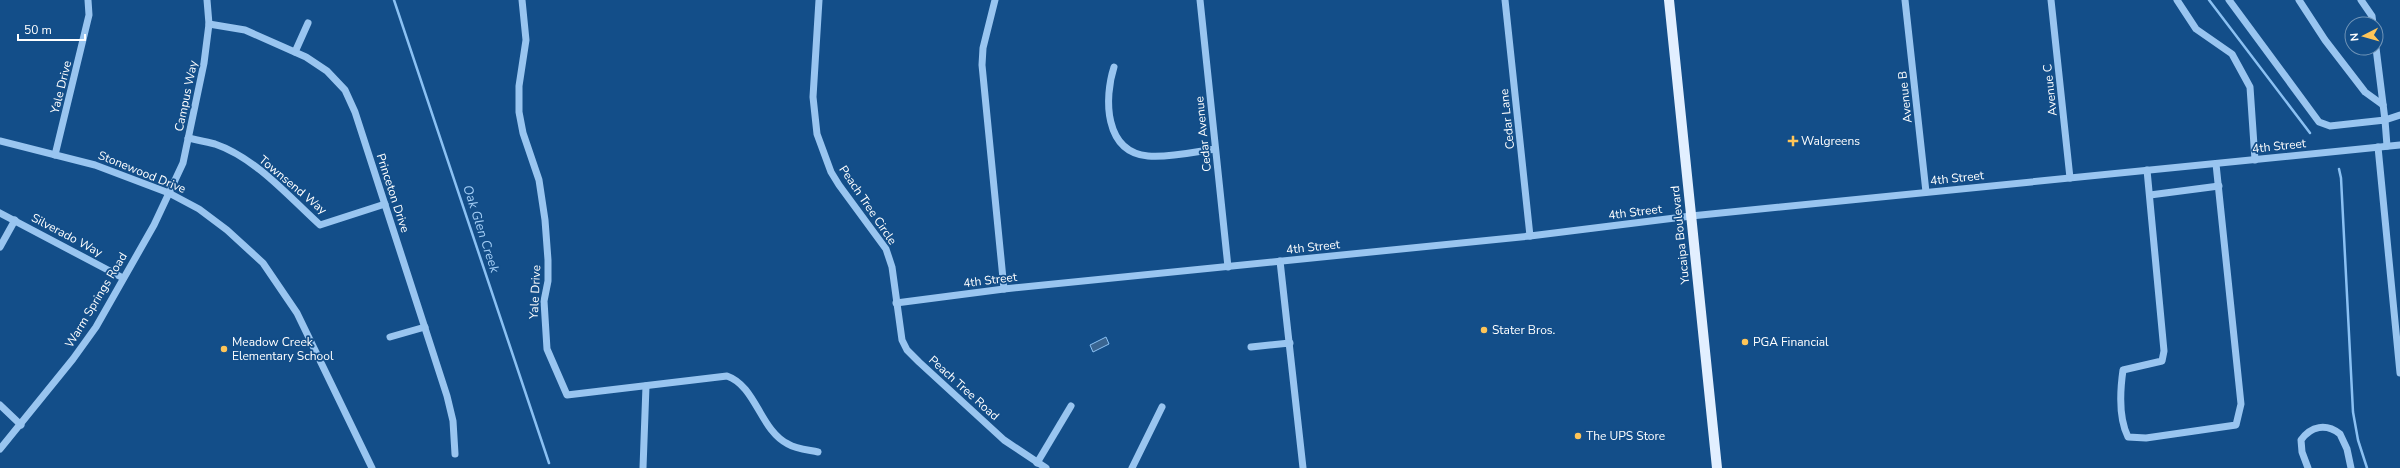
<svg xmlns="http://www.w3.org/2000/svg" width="2400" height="468" viewBox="0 0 2400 468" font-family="'Nunito Sans',sans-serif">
  <rect width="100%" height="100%" fill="#134e89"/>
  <polygon fill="#3a6591" stroke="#8bc1f3" points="1106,337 1109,344 1093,352 1090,345"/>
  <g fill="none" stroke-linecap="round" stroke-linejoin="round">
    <g stroke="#8bc1f3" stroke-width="2.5">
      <polyline points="394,0 549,463"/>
      <polyline points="2209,0 2310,133"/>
      <polyline points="2339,169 2341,178 2353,412 2358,440 2367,468"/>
    </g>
    <g stroke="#99c5f0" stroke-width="7">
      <path d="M522,0L526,40L519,86V112L523,133L539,180L545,220L548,260V281L544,301L547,349L567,395L727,376C756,386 760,430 788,444C796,449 809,450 818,452"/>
      <polyline points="819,0 813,97 817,134 831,172 839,185 886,249 892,267 902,340 907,350 919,362 1004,440 1046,468"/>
      <polyline points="995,0 983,48 982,65 1004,289"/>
      <polyline points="1200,0 1228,267"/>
      <polyline points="1505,0 1530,236"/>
      <polyline points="1905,0 1926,192"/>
      <polyline points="2051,0 2070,178"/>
      <polyline points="2177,0 2196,29 2232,54 2250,87 2255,160"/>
      <polyline points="2229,0 2319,122 2330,126 2385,120 2387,146"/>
      <polyline points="2299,0 2325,40 2365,92 2383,105"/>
      <polyline points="2361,0 2372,16 2373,24"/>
      <polyline points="209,24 245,30 306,57 327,71 345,90 355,112 447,396 453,421 455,454"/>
      <polyline points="2376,48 2385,120 2400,115"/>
      <polyline points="295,52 308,23"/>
      <path d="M1114,67C1104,98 1104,152 1148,156C1169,158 1194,152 1215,149"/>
      <path d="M188,138C197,140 207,142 215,144C256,158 289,197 320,225L385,204"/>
      <polyline points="0,141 95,165 169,193 199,209 227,230 263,263 297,313 372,468"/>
      <polyline points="2378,147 2400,373"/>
      <polyline points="55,155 89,15 88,0"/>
      <path d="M2147,170L2164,351L2162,361L2123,370C2120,391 2118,417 2128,437L2146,438L2236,425L2241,404L2216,164"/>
      <polyline points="2150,195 2219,186"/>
      <polyline points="0,213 123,278"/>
      <polyline points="0,247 15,220"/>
      <polyline points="1280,261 1303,468"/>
      <polyline points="896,303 1004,289 1530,236 1691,216 2400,145"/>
      <polyline points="390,337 425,327"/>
      <polyline points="1251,347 1290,343"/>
      <polyline points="0,405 21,425"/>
      <polyline points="0,449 73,359 96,327 154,225 169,193 183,163 204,63 209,24 207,0"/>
      <polyline points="1037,463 1071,406"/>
      <polyline points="643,468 646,386"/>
      <polyline points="1132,468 1162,407"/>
      <path d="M2308,468L2302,452L2301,440C2311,426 2326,423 2340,434L2347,449L2351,468"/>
    </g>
    <polyline stroke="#e2efff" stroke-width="10" points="1669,0 1717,468"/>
  </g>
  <g fill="#ffc558" stroke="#134e89" stroke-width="1.5">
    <path d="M1791 135h4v4h4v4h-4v4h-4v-4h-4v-4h4z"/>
    <circle cx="1484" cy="330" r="4"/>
    <circle cx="1745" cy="342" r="4"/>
    <circle cx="224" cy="349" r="4"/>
    <circle cx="1578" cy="436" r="4"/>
  </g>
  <g text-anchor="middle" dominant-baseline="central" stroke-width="3.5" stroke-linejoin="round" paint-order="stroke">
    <g font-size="12" fill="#fff" stroke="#134e89">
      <text transform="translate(61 87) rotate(-76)">Yale Drive</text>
      <text transform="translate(2050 90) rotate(-96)">Avenue C</text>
      <text transform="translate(186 96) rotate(-78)">Campus Way</text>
      <text transform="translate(1905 97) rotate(-96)">Avenue B</text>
      <text transform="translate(1507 119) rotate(-96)">Cedar Lane</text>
      <text transform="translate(1203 134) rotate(-96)">Cedar Avenue</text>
      <text transform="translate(2279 146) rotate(-6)">4th Street</text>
      <text transform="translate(142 172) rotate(22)">Stonewood Drive</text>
      <text transform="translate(1957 178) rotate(-6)">4th Street</text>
      <text transform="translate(293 185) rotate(40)">Townsend Way</text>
      <text transform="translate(393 193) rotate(72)">Princeton Drive</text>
      <text transform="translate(868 205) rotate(56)">Peach Tree Circle</text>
      <text transform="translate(1635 212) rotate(-7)">4th Street</text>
      <text transform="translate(67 235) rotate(28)">Silverado Way</text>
      <text transform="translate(1680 235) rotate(-96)">Yucaipa Boulevard</text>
      <text transform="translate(1313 247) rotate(-6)">4th Street</text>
      <text transform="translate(990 280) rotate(-7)">4th Street</text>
      <text transform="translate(535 292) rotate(-87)">Yale Drive</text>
      <text transform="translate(96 300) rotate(-59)">Warm Springs Road</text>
      <text transform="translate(964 388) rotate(42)">Peach Tree Road</text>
    </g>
    <g font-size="12" fill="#fff" stroke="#134e89" text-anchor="start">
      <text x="1801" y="141">Walgreens</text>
      <text x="1492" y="330">Stater Bros.</text>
      <text x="232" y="342">Meadow Creek<tspan x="232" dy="14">Elementary School</tspan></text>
      <text x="1753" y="342">PGA Financial</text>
      <text x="1586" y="436">The UPS Store</text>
    </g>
    <g font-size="13" font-style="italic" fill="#a5cff7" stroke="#134e89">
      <text transform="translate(481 229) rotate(72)">Oak Glen Creek</text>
    </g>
  </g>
  <g transform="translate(2364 36) rotate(264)"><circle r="19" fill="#134e89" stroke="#7195b8"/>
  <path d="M0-3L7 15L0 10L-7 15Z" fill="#ffc558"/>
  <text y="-6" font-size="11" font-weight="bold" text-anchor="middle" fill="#ffffff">N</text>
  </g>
  <path d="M18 34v6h67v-6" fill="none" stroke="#ffffff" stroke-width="2"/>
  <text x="24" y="34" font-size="12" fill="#ffffff" stroke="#134e89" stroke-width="3" paint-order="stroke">50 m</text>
</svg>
